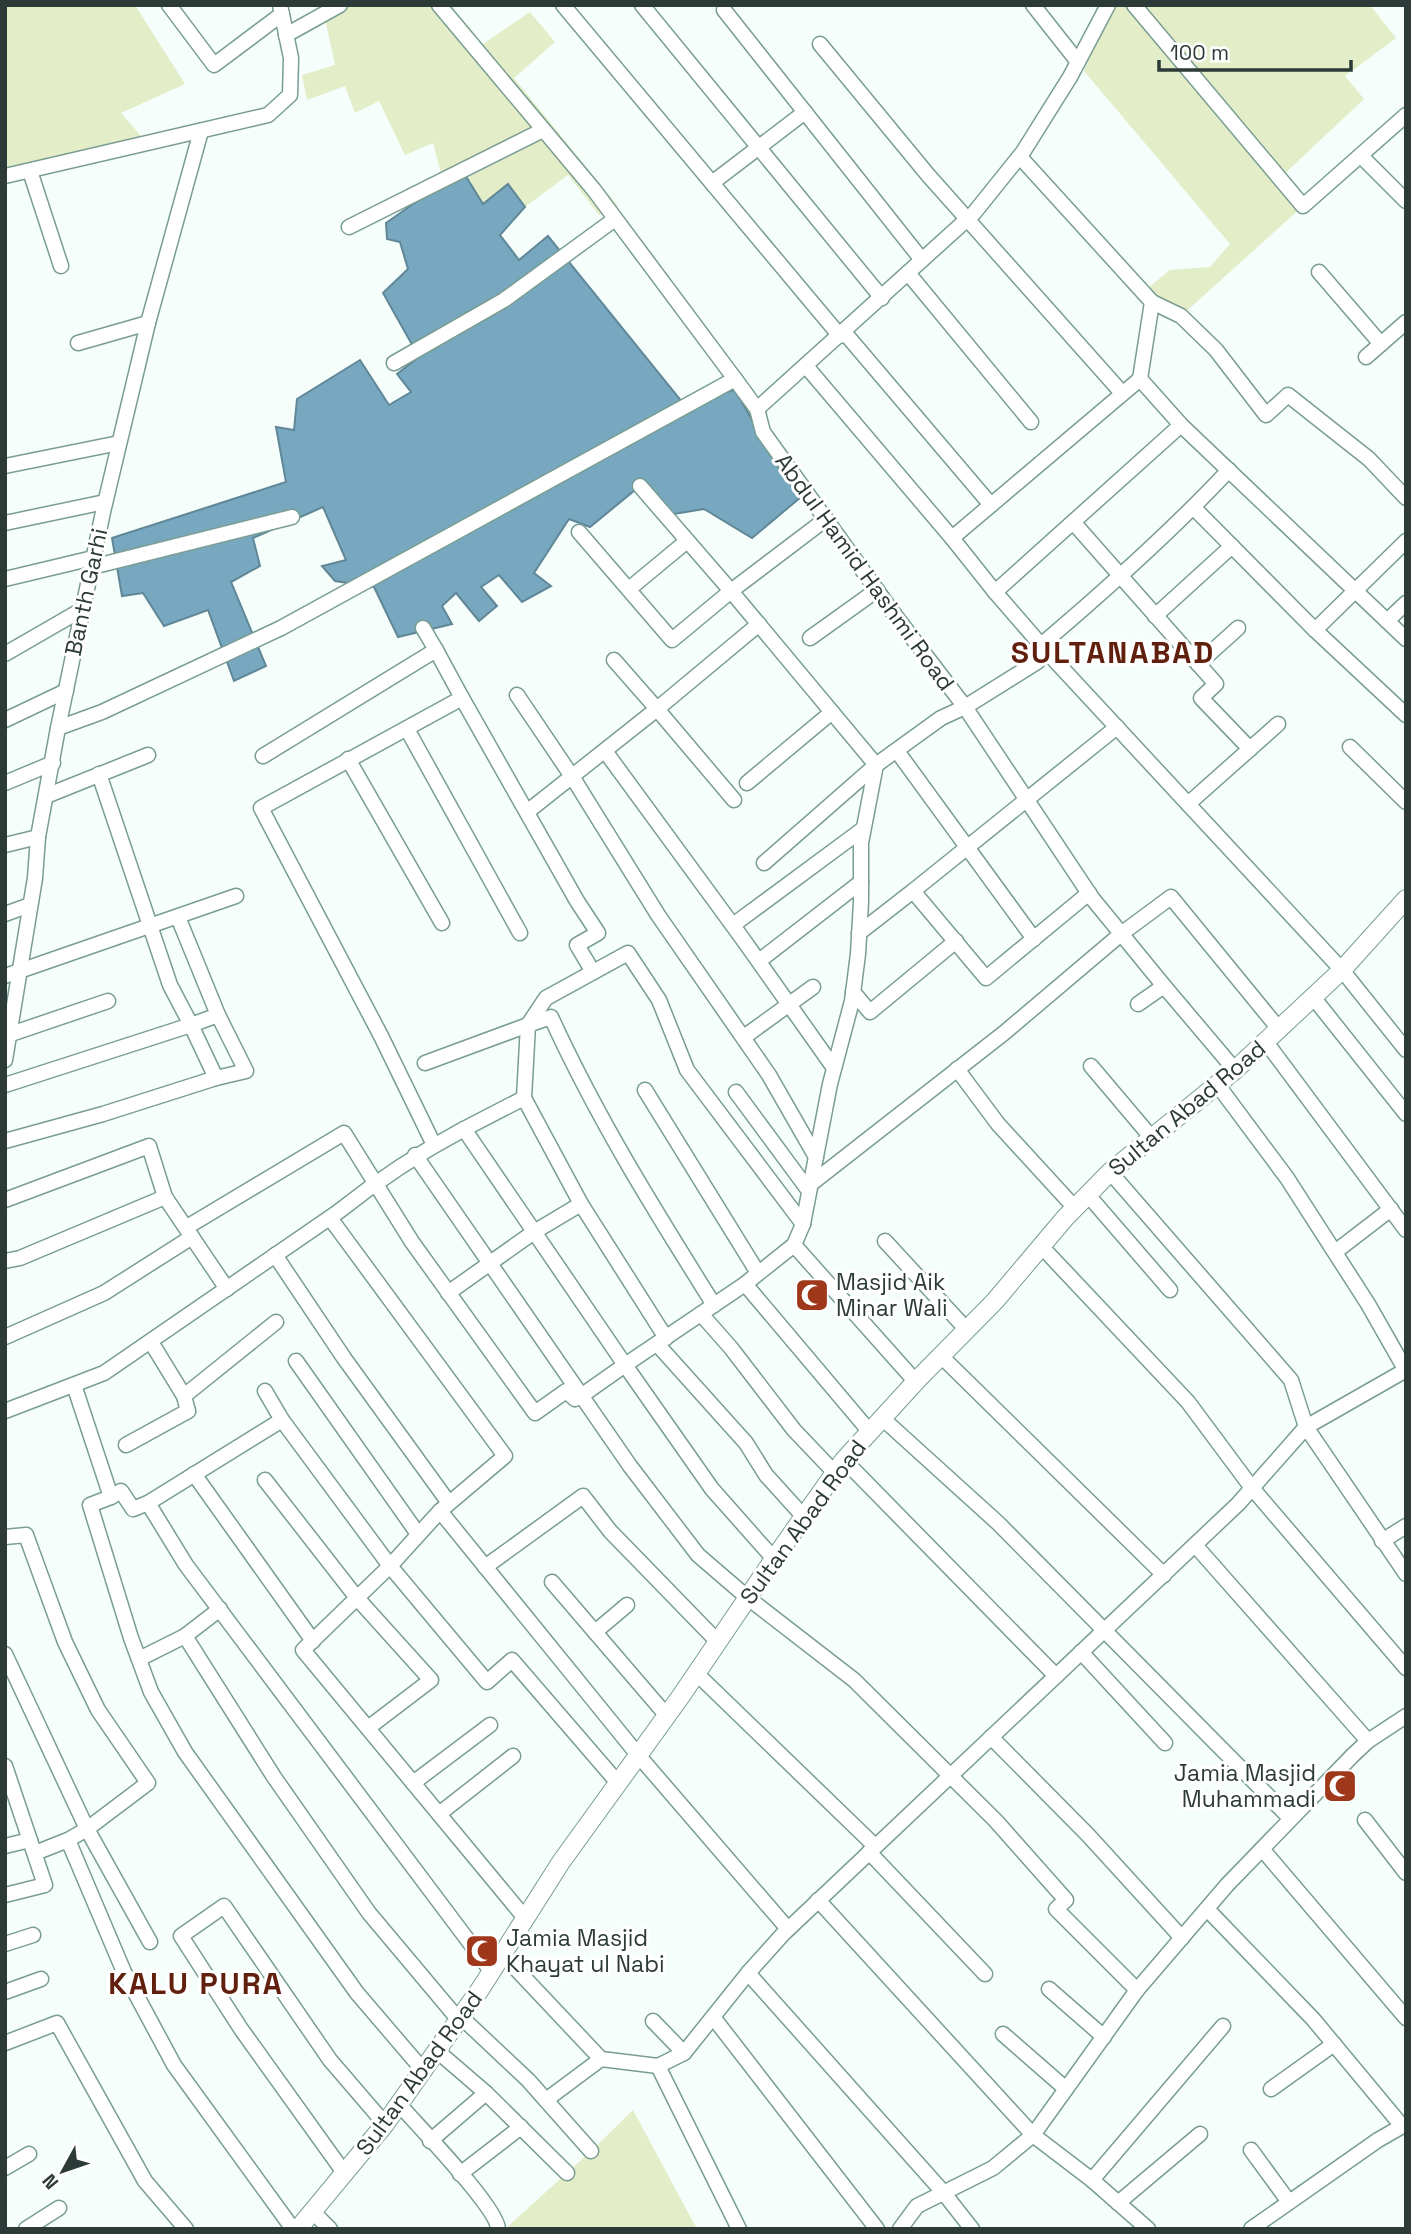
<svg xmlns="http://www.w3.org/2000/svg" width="1411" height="2234" viewBox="0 0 1411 2234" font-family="'Space Grotesk',sans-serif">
  <rect width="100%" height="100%" fill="#f6fefb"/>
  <g fill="#e3edc7">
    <polygon points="5,5 135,5 185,84 121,113 147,143 5,176"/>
    <polygon points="322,5 451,5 483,44 530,12 555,42 514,78 618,206 599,215 568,175 525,207 508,184 483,204 443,180 433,143 405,155 379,101 355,113 345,86 307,100 302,75 335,65"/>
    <polygon points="1110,5 1370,5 1396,38 1345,76 1364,99 1279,179 1303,206 1181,316 1143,292 1170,270 1210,267 1230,244 1084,71"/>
    <polygon points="633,2110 697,2229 505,2229 591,2151"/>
  </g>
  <polygon fill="#77a8c0" stroke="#608797" stroke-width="2" points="462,170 483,204 508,184 525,207 500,235 519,260 548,236 682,402 735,390 782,473 807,492 752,538 704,509 674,514 640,486 590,527 569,519 534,573 551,586 522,602 499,575 481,587 497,606 479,621 456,593 442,606 452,624 398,637 374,587 335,581 322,566 346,560 323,507 253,538 260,566 231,582 266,666 234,681 208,610 164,626 143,593 122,596 112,538 286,482 276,427 294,430 297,399 360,360 389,405 411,392 397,374 419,357 383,293 408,269 400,242 387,239 386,223"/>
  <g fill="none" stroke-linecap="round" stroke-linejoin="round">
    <g stroke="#799d92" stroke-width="17">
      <g id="minor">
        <polyline points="169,5 214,65 282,14"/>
        <polyline points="563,5 840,336"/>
        <polyline points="642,5 882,298"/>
        <polyline points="1033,5 1078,62"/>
        <polyline points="1134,5 1303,206 1406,115"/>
        <polyline points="724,10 922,260"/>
        <polyline points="286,35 340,5"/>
        <polyline points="820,44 928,175 1122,393"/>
        <polyline points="1361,156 1406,201"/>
        <polyline points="1020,157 1152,302 1181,316 1216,350 1266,415 1288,395 1369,459 1406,498"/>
        <polyline points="30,171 61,266"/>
        <polyline points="5,176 268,115 290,95 291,58 280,5"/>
        <polyline points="712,183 805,112"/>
        <polyline points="349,227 543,130"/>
        <polyline points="1319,272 1381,344"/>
        <polyline points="908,273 1031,422"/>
        <polyline points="844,332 991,505"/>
        <polyline points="78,343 148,323"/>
        <polyline points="1366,357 1406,322"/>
        <polyline points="394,363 504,300 615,219"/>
        <polyline points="806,366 952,538 1140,379 1181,425"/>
        <polyline points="735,379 757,409"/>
        <polyline points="1140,379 1152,302"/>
        <polyline points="5,466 119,443"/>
        <path d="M1229,470C1170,533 1107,589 1041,645L1047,652L1037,662L965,707L1092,898L1164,986L1235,1070"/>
        <polyline points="640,486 731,591 876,765 764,863"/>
        <polyline points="1194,508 1315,630 1406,541"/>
        <polyline points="1073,522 1216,684 1201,698 1250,749"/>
        <polyline points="5,523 105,502"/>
        <polyline points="579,532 672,640 731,591 826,519"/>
        <polyline points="952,538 995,592"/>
        <polyline points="92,567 292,517"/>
        <polyline points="5,579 93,558"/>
        <polyline points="629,589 687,541"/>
        <polyline points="1155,616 1232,546"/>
        <polyline points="1387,621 1406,603"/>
        <polyline points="423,628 436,650"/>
        <polyline points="1315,630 1406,715"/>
        <polyline points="810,638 877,590"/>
        <polyline points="1041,645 995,592 1181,425 1406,639"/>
        <polyline points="1047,652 1342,970 1406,1050"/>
        <polyline points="5,654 83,609"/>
        <polyline points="1198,664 1238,628"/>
        <polyline points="517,695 573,778 658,915 769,1075 816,1157"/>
        <polyline points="5,720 66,691"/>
        <polyline points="58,728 102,712 281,628 735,379 594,190 439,5"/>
        <polyline points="407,729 520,933"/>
        <polyline points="1350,747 1406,802"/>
        <polyline points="605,751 742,938 834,1068"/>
        <polyline points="897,751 1034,939"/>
        <polyline points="263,756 436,650 462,698"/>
        <polyline points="348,759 442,923"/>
        <polyline points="5,783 53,763"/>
        <polyline points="747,783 832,712"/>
        <polyline points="46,796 148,755"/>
        <polyline points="734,800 657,709 759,624"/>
        <polyline points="1188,804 1278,724"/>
        <polyline points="527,812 657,709 614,660"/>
        <polyline points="5,845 38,837"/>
        <polyline points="913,891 1117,727"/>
        <polyline points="5,914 30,905"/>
        <polyline points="733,925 863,829"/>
        <polyline points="859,933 913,891 986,978 1089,893"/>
        <polyline points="759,961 861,882"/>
        <polyline points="5,976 236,896"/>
        <polyline points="853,992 870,1012 956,941"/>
        <polyline points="1313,997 1406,1114"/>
        <polyline points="1138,1004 1164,986"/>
        <polyline points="5,1036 108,1001"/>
        <polyline points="744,1037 813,987"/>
        <polyline points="1266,1042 1406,1230"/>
        <polyline points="5,1060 35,878 38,837 58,728 103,512 148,323 201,131"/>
        <polyline points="425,1063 528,1025 546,998 628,953 659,1000 687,1070 803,1224"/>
        <polyline points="1091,1066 1151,1137"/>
        <polyline points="957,1069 998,1124 1075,1208"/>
        <polyline points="216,1078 246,1071 218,1015"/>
        <polyline points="1217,1084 1287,1178 1368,1304 1405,1369"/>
        <polyline points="5,1085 191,1025 170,985 99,774"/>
        <polyline points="645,1090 758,1273"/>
        <polyline points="736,1092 809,1191"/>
        <polyline points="464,1129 524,1098"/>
        <polyline points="5,1141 103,1114 216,1078 191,1025 218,1015 178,917"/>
        <polyline points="434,1145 381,1036 261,808 462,698 577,901 598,933 577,945 593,972"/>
        <polyline points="415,1155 630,1466 698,1555 748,1598 854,1680 996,1821 1066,1900 1056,1909 1137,1990"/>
        <polyline points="1110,1172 1291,1380 1306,1427 1406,1574"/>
        <polyline points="812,1183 1004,1033 1121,934 1171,897 1279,1029"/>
        <polyline points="1088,1195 1170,1290"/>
        <polyline points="165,1197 227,1289"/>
        <polyline points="5,1200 149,1146 165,1197 20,1258 5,1261"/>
        <polyline points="330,1218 505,1456 440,1511"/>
        <polyline points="885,1241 967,1330"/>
        <polyline points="1041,1246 1188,1402 1252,1488 1406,1668"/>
        <polyline points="1335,1252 1391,1209"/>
        <polyline points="275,1255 344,1358 449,1503"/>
        <polyline points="745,1284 870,1432"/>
        <polyline points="448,1293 534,1232 581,1204"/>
        <polyline points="701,1314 731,1348 794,1430 835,1473"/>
        <polyline points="5,1337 104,1293 192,1237"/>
        <path d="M666,1338L581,1204L524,1098L528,1025L551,1017C597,1118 655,1211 714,1305"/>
        <polyline points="657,1344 746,1443 766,1475 804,1517"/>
        <polyline points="941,1356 1164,1575"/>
        <polyline points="296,1361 418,1534"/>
        <polyline points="916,1382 794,1245 803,1224 830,1084 852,1001 858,954 861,902 861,843 876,765 941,718 965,707 894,614 763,432 757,409 974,213 1023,152 1070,77 1108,5"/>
        <polyline points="74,1385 111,1497 90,1505 131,1638 151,1692 185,1752 357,1993 422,2069"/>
        <polyline points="265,1391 282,1420"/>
        <polyline points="184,1396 276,1322"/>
        <path d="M5,1411L104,1373L338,1212C378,1180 419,1153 464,1129L625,1365L581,1396L575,1399L566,1391L535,1413L412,1242L344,1133L187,1227"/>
        <polyline points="882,1418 998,1523 1290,1818"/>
        <polyline points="126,1445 188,1411 184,1396 151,1342"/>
        <polyline points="844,1460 1056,1676"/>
        <polyline points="194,1474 313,1641"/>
        <polyline points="265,1480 357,1598 431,1680 368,1728"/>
        <polyline points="111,1497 121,1491 133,1509 148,1503"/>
        <polyline points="5,1537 26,1535 65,1642 98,1710 148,1783 87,1829 68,1840 35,1853"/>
        <polyline points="1382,1541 1406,1526"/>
        <polyline points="1195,1545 1368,1741"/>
        <polyline points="774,1559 712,1489 625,1365 745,1284 794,1245"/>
        <polyline points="485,1567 583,1496 610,1531 717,1641"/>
        <polyline points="552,1582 667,1716"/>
        <polyline points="595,1632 627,1605"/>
        <polyline points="185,1636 220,1609"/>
        <polyline points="1081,1652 1165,1743"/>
        <polyline points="5,1654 87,1829 150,1942"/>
        <polyline points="139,1659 185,1636 274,1777 369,1913 458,2019"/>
        <polyline points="696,1673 875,1846"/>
        <polyline points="991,1737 1088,1835 1182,1938"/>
        <polyline points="5,1766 45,1885 5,1895"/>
        <polyline points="413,1783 490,1725"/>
        <polyline points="618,1783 512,1660 487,1682 390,1566 440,1511 638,1755 788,1929"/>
        <polyline points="439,1814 513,1756"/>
        <polyline points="1365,1820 1406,1873"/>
        <polyline points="68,1840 124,1972 174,2065 293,2229"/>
        <polyline points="5,1846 30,1840"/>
        <polyline points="1262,1849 1406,2018"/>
        <polyline points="869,1852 985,1974"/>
        <polyline points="818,1900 1033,2135 1092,2180 1148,2229"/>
        <polyline points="1207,1909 1313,2019 1402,2126"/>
        <polyline points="5,1944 33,1935"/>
        <polyline points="502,1954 601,2059 658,2066 684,2053 748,1973 783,1934 1238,1504 1306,1427 1406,1370"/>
        <polyline points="491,1971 186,1565 148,1503 282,1420 390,1566 303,1650 525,1918"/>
        <polyline points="748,1973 943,2192 972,2229"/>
        <polyline points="1049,1989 1104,2037"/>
        <polyline points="5,1992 41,1979"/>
        <polyline points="460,2016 528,2080 591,2151"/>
        <polyline points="713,2017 877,2229"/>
        <polyline points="653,2021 684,2053"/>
        <polyline points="1003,2034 1066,2089"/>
        <polyline points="5,2043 57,2023 145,2181 186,2229"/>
        <polyline points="436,2050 486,2093 567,2173"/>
        <polyline points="658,2066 739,2229"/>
        <polyline points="1271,2089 1334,2044"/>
        <polyline points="546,2100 601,2059"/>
        <path d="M399,2104C416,2124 498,2208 498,2229"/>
        <polyline points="430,2141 486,2093"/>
        <polyline points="1251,2150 1289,2202"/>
        <polyline points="5,2168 29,2154"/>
        <polyline points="345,2174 241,2029 181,1936 224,1906 330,2060 385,2124"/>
        <polyline points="460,2174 521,2127"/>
        <polyline points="1092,2180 1223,2026"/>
        <polyline points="1118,2203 1200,2134"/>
        <polyline points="312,2211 330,2229"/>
        <polyline points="26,2229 59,2208"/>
        <polyline points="900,2229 917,2206 993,2168 1033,2135 1137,1990 1227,1885 1353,1755 1368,1741 1406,1716"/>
        <polyline points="1251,2229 1378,2140 1406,2124"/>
      </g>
    </g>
    <g stroke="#799d92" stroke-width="20">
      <polyline id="tertiary" points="298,2229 385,2124 481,1988 561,1862 681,1696 774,1559 844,1460 919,1378 995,1301 1065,1218 1110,1172 1235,1070 1342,970 1406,899"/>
    </g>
    <use href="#minor" stroke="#fff" stroke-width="14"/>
    <use href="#tertiary" stroke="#fff" stroke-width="18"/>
  </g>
  <defs>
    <g id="mosque-square" transform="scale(1.75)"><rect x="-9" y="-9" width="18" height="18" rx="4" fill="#9f371a" stroke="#fff"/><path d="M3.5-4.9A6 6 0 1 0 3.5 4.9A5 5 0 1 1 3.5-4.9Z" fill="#fff"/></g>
  </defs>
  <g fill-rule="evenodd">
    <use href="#mosque-square" x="812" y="1295"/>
    <use href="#mosque-square" x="1340" y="1786"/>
    <use href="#mosque-square" x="482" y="1951"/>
  </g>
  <g text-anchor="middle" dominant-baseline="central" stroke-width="6" stroke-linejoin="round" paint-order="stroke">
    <g font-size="23" fill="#2c3b37" stroke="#fff">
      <text transform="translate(865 572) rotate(54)">Abdul Hamid Hashmi Road</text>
      <text transform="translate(86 592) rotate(-78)">Banth Garhi</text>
      <text transform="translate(1187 1108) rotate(-40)">Sultan Abad Road</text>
      <text transform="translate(803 1522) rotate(-54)">Sultan Abad Road</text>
      <text transform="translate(419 2073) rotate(-54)">Sultan Abad Road</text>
    </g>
    <g font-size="23" fill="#2c3b37" stroke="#fff" text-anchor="start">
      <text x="836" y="1282">Masjid Aik<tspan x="836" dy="26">Minar Wali</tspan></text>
      <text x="1316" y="1773" text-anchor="end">Jamia Masjid<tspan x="1316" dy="26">Muhammadi</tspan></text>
      <text x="506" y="1938">Jamia Masjid<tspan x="506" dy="26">Khayat ul Nabi</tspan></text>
    </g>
    <g font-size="30" font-weight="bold" letter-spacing="2" fill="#611f0d" stroke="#fff">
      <text x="1113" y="652">SULTANABAD</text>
      <text x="196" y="1983">KALU PURA</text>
    </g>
  </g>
  <rect width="1411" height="2234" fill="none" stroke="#2c3b37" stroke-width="14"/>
  <g transform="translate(63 2171) rotate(230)" stroke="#ffffff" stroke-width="5" paint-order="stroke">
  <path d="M0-5L12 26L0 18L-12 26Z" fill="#2c3b37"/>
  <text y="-10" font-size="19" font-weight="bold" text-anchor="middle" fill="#2c3b37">N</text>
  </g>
  <path d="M1159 60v10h192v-10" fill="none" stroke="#2c3b37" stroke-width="3.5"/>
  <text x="1170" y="60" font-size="21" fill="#2c3b37" stroke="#ffffff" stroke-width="5" paint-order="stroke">100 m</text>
</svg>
